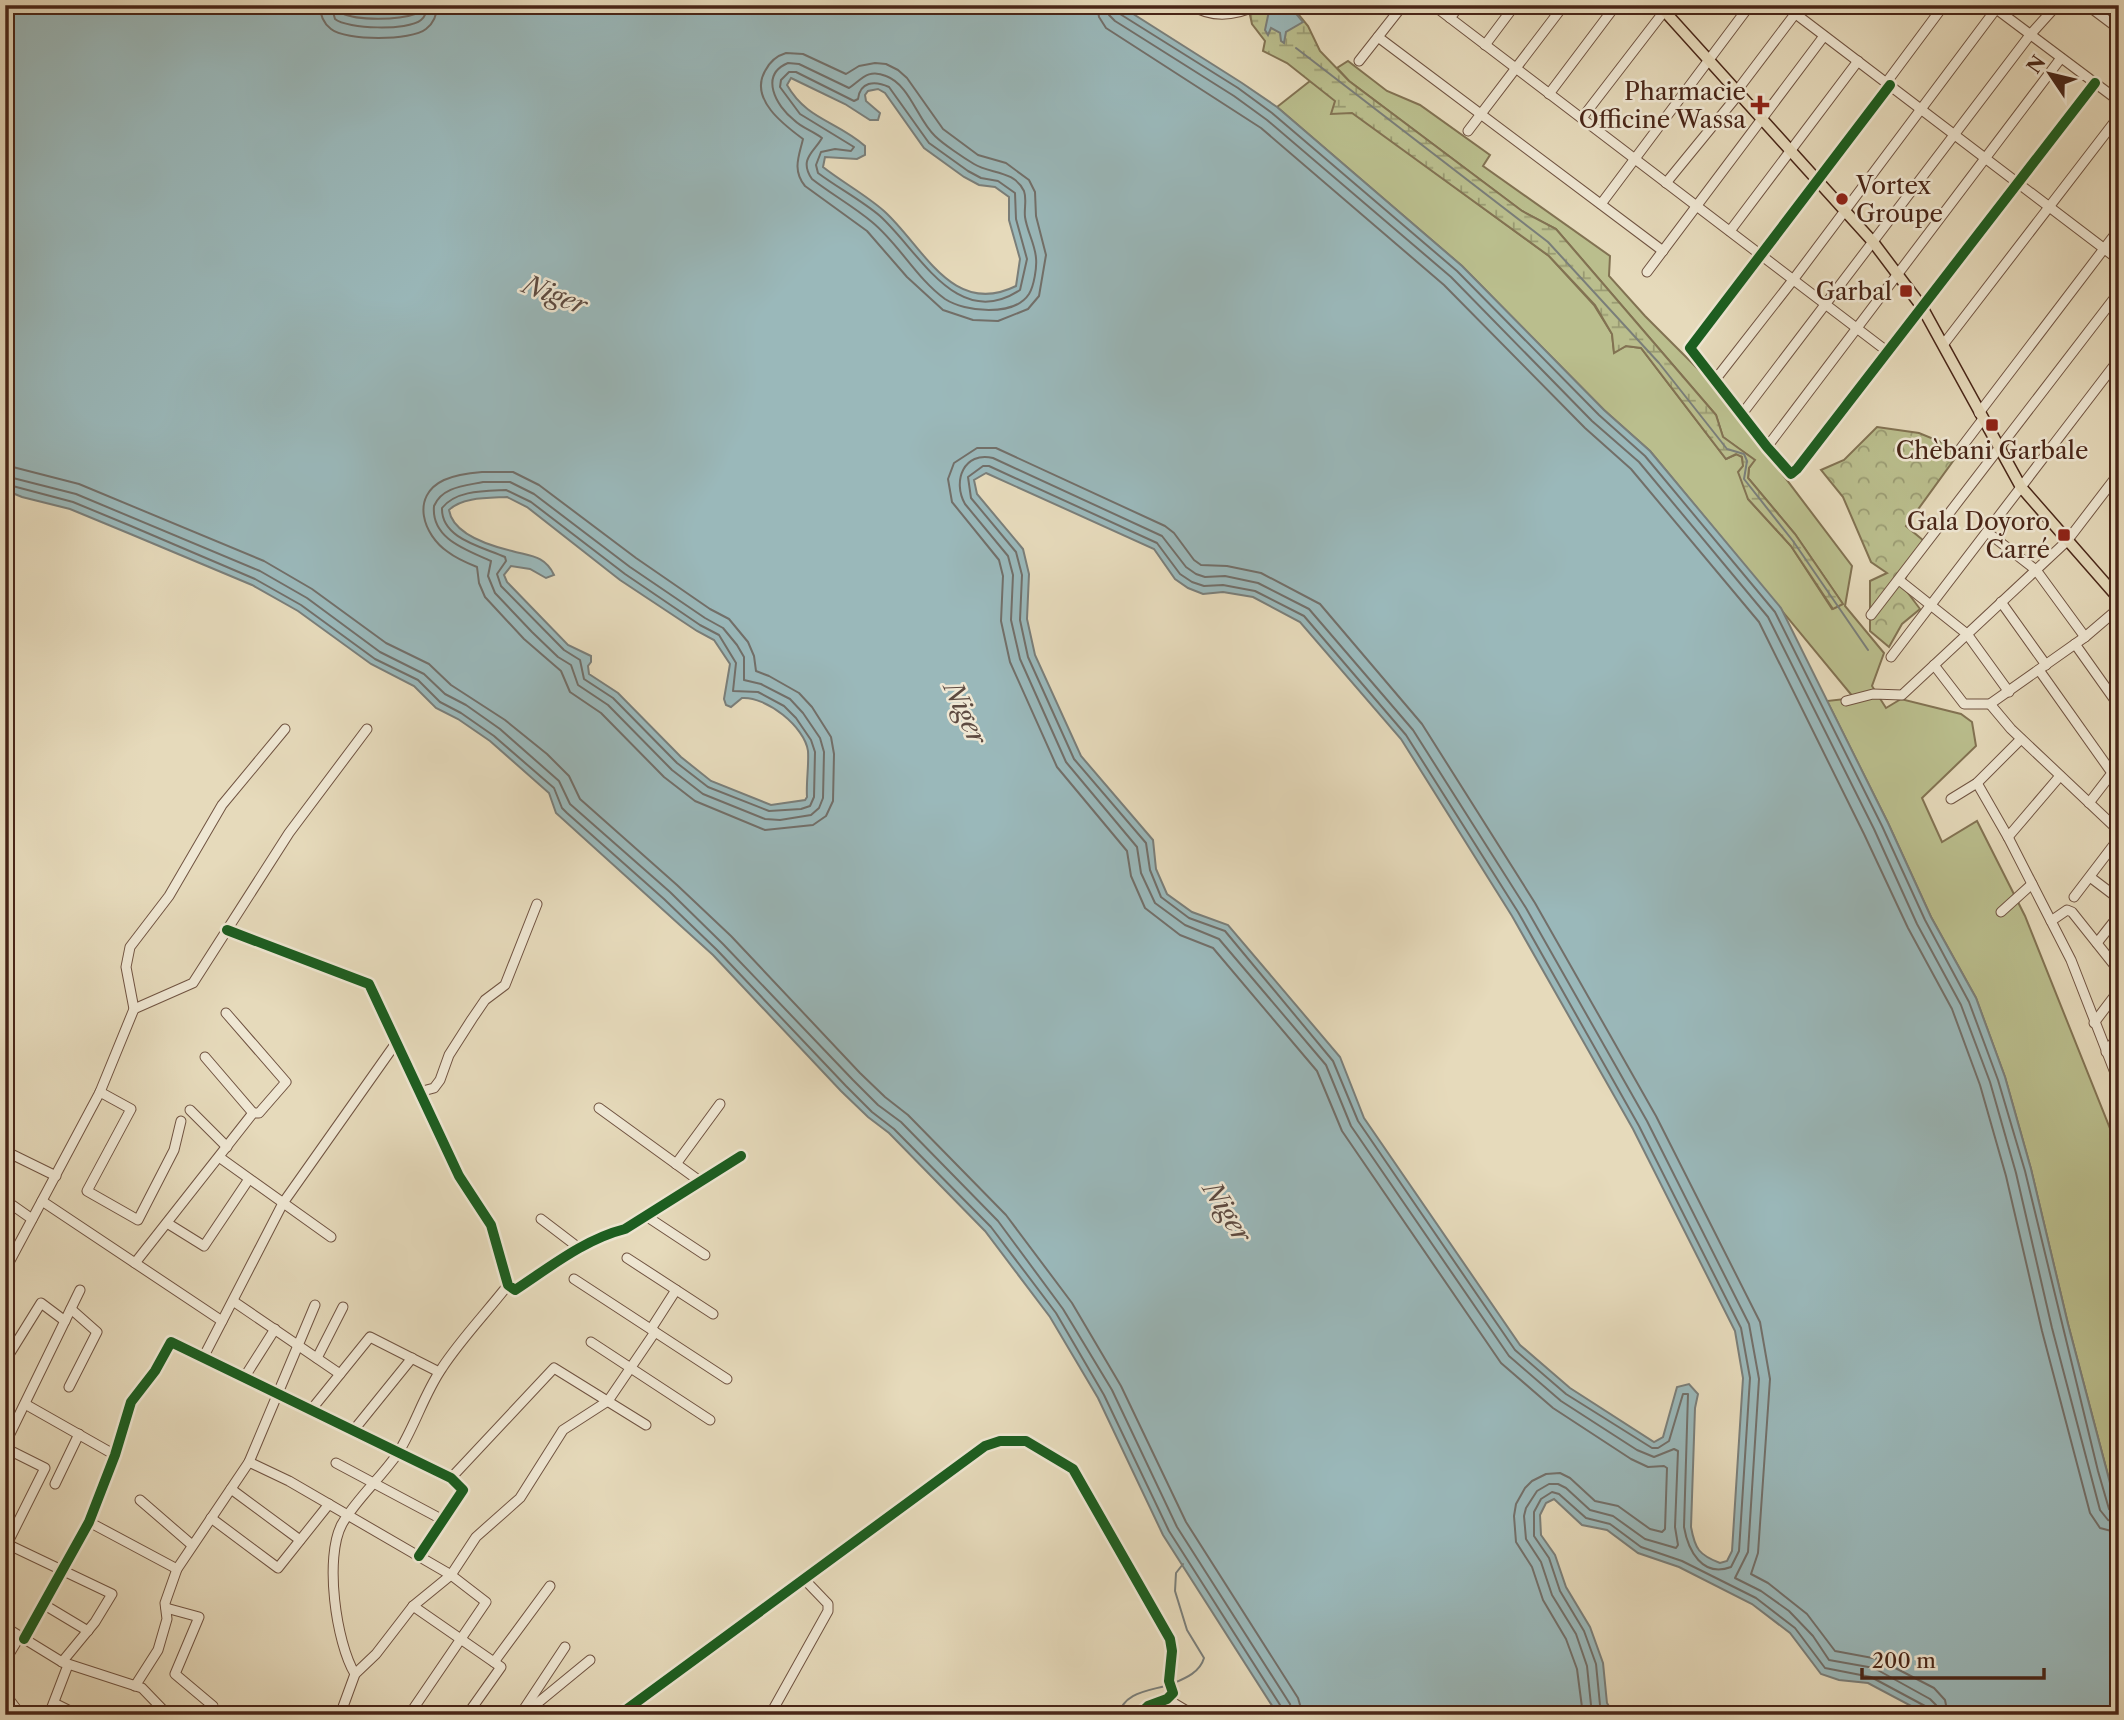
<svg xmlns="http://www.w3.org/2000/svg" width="2124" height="1720" viewBox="0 0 2124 1720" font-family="'Libre Caslon Text',serif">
  <defs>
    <pattern id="forest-crowns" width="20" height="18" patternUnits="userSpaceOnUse" patternTransform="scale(1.75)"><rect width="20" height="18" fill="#babe8d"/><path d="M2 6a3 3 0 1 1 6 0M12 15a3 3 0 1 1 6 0" fill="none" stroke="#999a72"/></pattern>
    <pattern id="wetland-marsh" width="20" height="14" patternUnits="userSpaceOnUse" patternTransform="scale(1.75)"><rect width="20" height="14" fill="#babe8d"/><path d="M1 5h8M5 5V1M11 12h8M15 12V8" fill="none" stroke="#999a72"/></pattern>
  </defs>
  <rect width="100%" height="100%" fill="#e6dabb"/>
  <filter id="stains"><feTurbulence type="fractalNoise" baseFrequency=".00286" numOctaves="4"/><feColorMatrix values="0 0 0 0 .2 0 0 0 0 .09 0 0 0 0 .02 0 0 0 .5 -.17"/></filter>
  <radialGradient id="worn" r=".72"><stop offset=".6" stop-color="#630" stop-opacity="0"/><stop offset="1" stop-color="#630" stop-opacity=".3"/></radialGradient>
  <polygon fill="#babe8d" stroke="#827252" stroke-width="2" points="1348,61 1387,91 1420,105 1490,155 1483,166 1610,256 1609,276 1645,316 1718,389 1852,566 1845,606 1884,653 1872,686 1886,708 1901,699 1961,714 1972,722 1976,746 1922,798 1942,842 1977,821 2025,916 2119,1151 2119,1517 2068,1324 2031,1169 2005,1077 1976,998 1931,917 1888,823 1827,701 1854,698 1650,451 1604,410 1462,266 1277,107 1310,81 1549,256 1594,305 1612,334 1614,352 1626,346 1641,348 1726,459 1737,454 1742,457 1748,499 1791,546 1832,609 1842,603 1795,534 1748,478 1749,468 1754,460 1723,437 1716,415 1556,229 1522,211 1349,81 1337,68"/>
  <polygon fill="url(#forest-crowns)" stroke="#827252" stroke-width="2" points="1877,427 1919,433 1946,444 1956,457 1906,526 1924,541 1902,585 1920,609 1902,624 1889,647 1870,631 1870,581 1887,573 1871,562 1843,497 1821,470 1844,460"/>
  <polygon fill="url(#wetland-marsh)" stroke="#827252" stroke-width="2" points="1268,5 1280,5 1295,10 1308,26 1320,51 1349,81 1522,211 1556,229 1716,415 1723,437 1755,460 1749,468 1748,478 1795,534 1843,604 1833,609 1791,546 1748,499 1738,472 1743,466 1742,457 1736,454 1726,459 1641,348 1626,346 1614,353 1612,334 1595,305 1549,256 1352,113 1331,114 1335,101 1287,63 1263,51 1265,41 1252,24 1250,15"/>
  <g fill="#9ab8ba" stroke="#7a7e79" stroke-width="2" fill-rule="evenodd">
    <path d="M5,5H337C363,14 396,14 422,5H1119L1242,83L1277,107L1462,266L1604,410L1650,451L1781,608L1888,823L1931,917L1976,998L2005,1077L2031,1169L2068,1324L2119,1517V1715H1928L1868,1683L1839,1680L1821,1674L1790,1633L1752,1604L1679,1567L1638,1553L1607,1530L1582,1525L1554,1499L1546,1503L1540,1515L1541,1535L1555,1555L1566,1587L1590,1627L1603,1663L1607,1703L1614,1715H1278L1163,1535L1098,1398L1050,1317L985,1231L889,1133L868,1117L841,1091L713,955L556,813L549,793L490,741L458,719L436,708L414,686L371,664L298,611L252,585L128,533L70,509L22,497L5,490ZM791,78L845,104L870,120H878L880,113L866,101L865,95L868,91L878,89L885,93L924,148L964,177L979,185L995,187L1009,197V220L1020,259L1016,286C952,318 923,246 884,211C866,195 842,182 823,167L825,157L857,159L865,155V146C837,121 807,120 787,85ZM986,473L1154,549L1175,579L1188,588L1203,594L1223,592L1253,597L1300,622L1401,739L1512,916L1633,1129L1735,1331L1743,1378L1732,1551L1727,1561L1720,1563C1699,1555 1695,1549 1691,1527L1695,1408L1698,1394L1689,1384L1677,1387L1663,1437L1654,1442L1570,1388L1520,1345L1364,1118L1340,1057L1228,925L1192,912L1167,894L1156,869L1153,840L1081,756L1035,655L1027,619L1029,574L1023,549L977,494L974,480ZM507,497L527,507L620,580L697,631L714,640L730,664L724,699L726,705L731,707L742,698C766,696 805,727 808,751C809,766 806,782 807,797L805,800L771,805L711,781L681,757L618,693L589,674L588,666L591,662V656L568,645L507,582L504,575L511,566L530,569L546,578L554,575C545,555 529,556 512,551C491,546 453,535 449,510C462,497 488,498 507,497Z"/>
    <polygon points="1279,7 1294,11 1303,22 1286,32 1284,43 1281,41 1280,33 1271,28 1268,35 1265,30 1269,11"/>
  </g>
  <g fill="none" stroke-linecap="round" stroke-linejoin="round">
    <g stroke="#726f69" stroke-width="2">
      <path d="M320,5C320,15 323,23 331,29C346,41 411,41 426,29C434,23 437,15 437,5"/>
      <path d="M331,5L335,19C347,29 408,31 421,20C426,16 426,11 427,5"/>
      <path d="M339,5L342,13C357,21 399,20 415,14L418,5"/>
      <polyline points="1097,5 1099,17 1106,28 1261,128 1444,285 1585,428 1631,469 1759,622 1864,834 1908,928 1952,1009 1980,1085 2006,1176 2042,1331 2090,1513 2100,1528 2119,1533"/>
      <polyline points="1107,5 1109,15 1115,21 1234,96 1267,120 1451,277 1592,421 1639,462 1768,617 1874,829 1917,924 1961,1005 1990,1082 2016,1173 2052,1328 2100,1510 2108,1520 2119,1523"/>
      <polyline points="1116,5 1120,14 1238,88 1272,113 1457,271 1599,415 1645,456 1775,612 1882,826 1925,920 1969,1002 1998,1080 2025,1171 2098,1471 2109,1509 2113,1513 2119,1514"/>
      <path d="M786,53L803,54L846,74L859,66L875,63L886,64L898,70L907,78L943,129L978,155L1006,163L1029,180L1035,192L1036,216L1046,255L1039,296L1028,309L998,321L973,320L943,310L907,277L867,231L805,186C792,170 799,156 803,139C784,125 749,99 765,71C770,61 776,56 786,53Z"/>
      <path d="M788,63L799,64L849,88C861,80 868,68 886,76C910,85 917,119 935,136C943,144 964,158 974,164C990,174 1014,170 1024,191C1027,199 1024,208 1025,217C1027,231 1035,244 1036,258C1037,267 1034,286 1029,294C1014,317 965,312 945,299C916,278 899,244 872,222C853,206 831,194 812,179C798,159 815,151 822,138C813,131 802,128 794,120C776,106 759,75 788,63Z"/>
      <path d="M789,72H796L854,101L858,99C860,82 874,80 889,87L929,143L968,171L981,178L998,181L1015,193L1016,219L1027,259L1020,290C957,332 919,251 880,216C861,200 838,188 818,173L816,165L821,152L835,149L851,151L854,147L800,114L780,87L781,80Z"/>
      <polyline points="5,465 79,484 264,561 312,589 386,643 429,664 451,685 505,720 547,754 569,776 580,799 677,885 731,936 860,1073 885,1097 908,1115 1006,1215 1072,1303 1121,1386 1186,1522 1298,1698 1303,1715"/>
      <path d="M983,466H989L1157,543L1180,574L1192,582L1204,586L1223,585L1255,591L1304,616L1406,735L1518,912L1639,1126L1741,1328L1750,1378L1739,1551L1731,1567C1702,1578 1688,1550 1684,1527L1688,1394H1683L1669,1441L1658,1448H1652L1566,1394L1515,1350L1358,1121L1333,1061L1225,931L1189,918L1161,897L1150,870L1146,843L1074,759L1028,657L1020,620L1022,575L1016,552L971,498L968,477Z"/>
      <path d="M482,472H513L539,485L636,558L710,609L729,619L748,642L754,656L756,671L769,676L799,693L812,707L831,737L834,754L833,801L826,816L813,825L765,830L695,801L664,777L601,713L570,692L561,671L524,639L485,597L479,583L477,567C467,563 457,559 448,552C423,535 410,496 444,480C455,475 470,473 482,472Z"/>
      <polyline points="5,476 76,494 260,571 307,598 380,652 424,674 445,694 466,705 500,729 559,781 570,804 670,892 723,944 853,1080 878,1105 901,1122 998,1221 1063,1309 1112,1390 1177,1527 1290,1704 1292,1715"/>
      <path d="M483,482H510L534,494L630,567L705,618L723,628L737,645L744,657V680L761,684L790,699L803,713L820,738L824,752L823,798L819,808L811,815L780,820L765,819L703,794L672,770L608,705L578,685L571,665L558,657L532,632L495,593L488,576L491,561C467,550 431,539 434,506C442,487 464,486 483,482Z"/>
      <polyline points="5,484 73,502 131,526 255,579 301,605 375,659 418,680 440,702 461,713 494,736 554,788 562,808 567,813 664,899 717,950 846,1086 872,1112 894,1129 991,1227 1056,1313 1104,1395 1169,1531 1282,1708 1283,1715"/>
      <path d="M506,490L531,502L625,574L700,625L719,635L736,663L733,691L758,692L784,706L796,718L811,740L815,752L814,797L810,806L801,809L769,811L708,787L677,763L613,698L584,679L580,660L564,650L501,586L497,574L506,561L505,557C483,547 441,539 442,508C456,490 485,491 506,490Z"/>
      <polyline points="1583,1715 1577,1669 1566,1639 1543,1600 1532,1567 1516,1542 1514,1516 1516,1504 1525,1488 1532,1481 1546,1474 1560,1473 1570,1478 1595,1501 1618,1506 1650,1529 1662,1532 1665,1529 1667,1468 1664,1466 1648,1467 1631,1459 1553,1408 1501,1363 1342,1131 1317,1071 1213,948 1180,935 1145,908 1131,876 1127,851 1057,767 1010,662 1001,621 1003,576 999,560 952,502 948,479 954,463 977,448 996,448 1165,526 1174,533 1194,560 1201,565 1227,566 1261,573 1320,604 1422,724 1535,903 1656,1116 1760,1322 1770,1379 1758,1553 1751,1574 1768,1583 1807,1614 1835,1651 1878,1659 1934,1688 1945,1700 1948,1715"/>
      <path d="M1595,1715L1591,1705L1587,1666L1576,1634L1552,1595L1541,1562L1526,1539L1524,1516L1526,1508L1537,1491L1549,1484H1558L1566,1488L1590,1510L1613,1516L1645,1539L1676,1548L1678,1545L1675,1527L1678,1451L1674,1449L1654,1457L1637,1450L1561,1401L1509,1356L1351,1126L1326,1065L1219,939L1185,925L1155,903L1141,873L1137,847L1066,762L1020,659L1011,620L1013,575L1008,556L965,504C952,481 964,451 993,458L1162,536L1186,567L1196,574L1205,577L1225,576L1258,583L1309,609L1413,730L1526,908L1647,1121L1749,1324L1759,1379L1748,1552L1735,1578L1761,1591L1789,1611L1813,1636L1829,1660L1874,1668L1930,1699L1936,1705L1938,1715"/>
      <polyline points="1605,1715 1600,1705 1596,1664 1584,1631 1560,1591 1549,1558 1534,1536 1534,1512 1541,1499 1552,1492 1559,1494 1586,1518 1610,1524 1641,1547 1682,1561 1756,1598 1795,1628 1825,1668 1871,1677 1925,1706 1929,1715"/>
    </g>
    <g stroke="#7a7e79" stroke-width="2">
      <polyline points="1296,48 1548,242 1659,363 1727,449 1744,454 1747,461 1744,479 1793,541 1868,650"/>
      <path d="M1174,1683C1186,1678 1200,1672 1204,1658L1187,1630L1175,1591L1176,1573L1183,1564"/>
      <path d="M1119,1715C1123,1693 1147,1691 1165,1686"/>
    </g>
    <g stroke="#705341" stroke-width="11">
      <g id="minor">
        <path d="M1191,5C1213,19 1235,16 1258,5"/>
        <polyline points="1433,5 1888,352"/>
        <polyline points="1784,5 2119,260"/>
        <polyline points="1991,5 2119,101"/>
        <polyline points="2087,5 2119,29"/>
        <polyline points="1450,18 1460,5"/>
        <polyline points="1378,37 1663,251"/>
        <polyline points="1485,45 1515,5"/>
        <polyline points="1359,61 1403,5"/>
        <polyline points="1886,83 1944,5"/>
        <polyline points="1890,85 1690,348 1767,447 1791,474 1797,469 2095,83"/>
        <polyline points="1736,92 1795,14"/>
        <polyline points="1549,94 1616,5"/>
        <polyline points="1582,118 1669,5"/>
        <polyline points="1468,131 1564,5"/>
        <polyline points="1666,183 1738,95"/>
        <polyline points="1601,204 1750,5"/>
        <polyline points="1730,231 1858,61"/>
        <polyline points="1647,272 1824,36"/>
        <polyline points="1943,345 2119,116"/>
        <polyline points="1715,380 1793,280 1999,5"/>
        <polyline points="1979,413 2119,229"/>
        <polyline points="1742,414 2030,35 2057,5"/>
        <polyline points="1767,447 2061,58"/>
        <polyline points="1961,448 1983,419"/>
        <polyline points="1987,532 2036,570 2085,637"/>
        <polyline points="1899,580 1967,634 2009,692"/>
        <polyline points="2001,602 2046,665"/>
        <polyline points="1871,615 2119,292"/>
        <polyline points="2075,644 2119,706"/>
        <polyline points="1891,657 2119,359"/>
        <polyline points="1934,665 1964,704 1990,704 2085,637 2119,608"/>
        <polyline points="2039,670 2112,773"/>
        <polyline points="2118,671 2119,671"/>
        <polyline points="1846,701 1873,694 1902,695 2067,541 2119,473"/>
        <polyline points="1990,704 2011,729 2119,831"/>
        <polyline points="1977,783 2008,837 2071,960 2119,1083"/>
        <polyline points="1951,799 1977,783 2021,739"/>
        <polyline points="2089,803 2119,764"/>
        <polyline points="2008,837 2060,776"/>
        <polyline points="2090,877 2119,899"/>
        <polyline points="2074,897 2119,838"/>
        <polyline points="2001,912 2032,884"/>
        <polyline points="2051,921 2067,910 2072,912 2119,971"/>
        <path d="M227,930L369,984L459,1176L491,1225L508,1285L515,1290C550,1267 585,1239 625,1229L741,1156"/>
        <polyline points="2097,943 2119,915"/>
        <polyline points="134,1009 193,983 289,833 367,729"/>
        <polyline points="2094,1023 2119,990"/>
        <polyline points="2106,1052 2119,1035"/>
        <polyline points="205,1057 253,1113"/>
        <polyline points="100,1092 131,1109 87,1191 138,1220 174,1150 181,1121"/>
        <polyline points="419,1092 434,1088 440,1080 449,1055 472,1019 485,1000 505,985 537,904"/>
        <polyline points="599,1108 701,1182"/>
        <polyline points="190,1110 227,1147"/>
        <polyline points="5,1151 56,1176"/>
        <polyline points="219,1157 331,1237"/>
        <polyline points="676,1164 720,1104"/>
        <polyline points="5,1200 32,1219"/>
        <polyline points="42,1201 222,1321"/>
        <polyline points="646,1216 705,1255"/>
        <polyline points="541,1219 579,1248"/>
        <polyline points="167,1223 204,1246 249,1179"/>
        <polyline points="627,1258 713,1314"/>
        <polyline points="135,1263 253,1113 259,1113 286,1082 226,1013"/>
        <polyline points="5,1270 100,1092 134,1009 126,967 130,947 169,896 222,805 285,729"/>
        <polyline points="574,1279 727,1379"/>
        <polyline points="233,1301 340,1374"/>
        <polyline points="651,1329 676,1290"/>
        <polyline points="591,1342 710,1420"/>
        <polyline points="203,1358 283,1203 396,1043"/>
        <polyline points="317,1358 343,1307"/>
        <polyline points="5,1361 41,1303 65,1321"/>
        <polyline points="244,1378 275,1329"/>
        <polyline points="69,1387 97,1332 71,1309"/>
        <polyline points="25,1404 115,1455"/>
        <polyline points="311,1410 370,1337 439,1372"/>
        <polyline points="353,1431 412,1358"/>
        <polyline points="5,1444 80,1290"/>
        <polyline points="5,1448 45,1468 5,1548"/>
        <polyline points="249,1462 289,1481 451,1575 486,1602 409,1715"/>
        <polyline points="336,1463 443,1520"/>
        <polyline points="451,1478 554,1368 646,1425"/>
        <polyline points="55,1484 79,1434"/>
        <polyline points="231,1489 300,1540"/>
        <polyline points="140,1500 192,1545"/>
        <polyline points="211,1518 278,1568 329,1504"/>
        <polyline points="89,1522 177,1569"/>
        <polyline points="7,1544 112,1594 95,1622 62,1662"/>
        <polyline points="43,1604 88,1631"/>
        <polyline points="413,1606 501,1667 467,1715"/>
        <polyline points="166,1608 199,1617 175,1674 213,1706 206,1715"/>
        <polyline points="5,1627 62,1662 142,1688 168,1715"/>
        <polyline points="24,1639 89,1522 115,1455 131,1402 155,1371 171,1342 451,1478 463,1490 419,1556"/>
        <polyline points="5,1661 20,1636"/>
        <polyline points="494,1662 550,1586"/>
        <path d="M355,1674C336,1643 324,1557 342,1524C357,1498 381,1478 398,1453C415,1426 424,1394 442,1368C461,1339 487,1312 508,1285"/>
        <polyline points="135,1686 158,1650 167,1619 165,1603 177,1569 249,1462 315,1305"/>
        <polyline points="5,1694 21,1715"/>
        <polyline points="1167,1699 1187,1711 1201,1715"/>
        <polyline points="54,1703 78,1715"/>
        <polyline points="50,1712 68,1665"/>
        <polyline points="314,1715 317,1715"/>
        <polyline points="340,1715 355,1674 376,1654 413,1606 451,1575 476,1537 520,1498 563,1430 608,1401 655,1332"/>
        <polyline points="520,1715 565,1647"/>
        <polyline points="523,1715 590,1660"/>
        <polyline points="619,1715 985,1446 1000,1441 1026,1441 1073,1469 1170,1639 1172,1651 1169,1681 1173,1693 1167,1699 1148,1706 1139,1715"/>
        <polyline points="770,1715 828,1611 828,1604 804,1579"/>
      </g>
    </g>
    <g stroke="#492618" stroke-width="13">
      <polyline id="major" points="1659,5 1873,242 1922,307 2021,487 2119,599"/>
    </g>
    <use href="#minor" stroke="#efe7d3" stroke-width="9"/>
    <use href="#major" stroke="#e6dabb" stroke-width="10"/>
    <g stroke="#efe7d3" stroke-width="15">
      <g id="cycleway">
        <polyline points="1890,85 1690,348 1767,447 1791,474 1797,469 2095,83"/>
        <path d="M227,930L369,984L459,1176L491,1225L508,1285L515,1290C550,1267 585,1239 625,1229L741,1156"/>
        <polyline points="24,1639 89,1522 115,1455 131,1402 155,1371 171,1342 451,1478 463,1490 419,1556"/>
        <polyline points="619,1715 985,1446 1000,1441 1026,1441 1073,1469 1170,1639 1172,1651 1169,1681 1173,1693 1167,1699 1148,1706 1139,1715"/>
      </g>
    </g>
    <use href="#cycleway" stroke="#1b5e20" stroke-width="10"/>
  </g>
  <g fill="#8f2418" stroke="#efe7d3" stroke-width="2.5">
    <path d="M1756.5 94.5h7v7h7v7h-7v7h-7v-7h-7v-7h7z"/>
    <circle cx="1842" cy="199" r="7"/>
    <rect x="1899" y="284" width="14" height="14" rx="3.5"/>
    <rect x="1985" y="418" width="14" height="14" rx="3.5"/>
    <rect x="2057" y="528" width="14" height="14" rx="3.5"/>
  </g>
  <g text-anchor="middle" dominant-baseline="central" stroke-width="5" stroke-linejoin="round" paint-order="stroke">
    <g font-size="24" fill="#492618" stroke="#efe7d3" text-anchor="end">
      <text x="1746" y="91">Pharmacie<tspan x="1746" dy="28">Officine Wassa</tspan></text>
      <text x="1856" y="185" text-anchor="start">Vortex<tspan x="1856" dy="28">Groupe</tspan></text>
      <text x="1892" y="291">Garbal</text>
      <text x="1992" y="450" text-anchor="middle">Chèbani Garbale</text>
      <text x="2050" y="521">Gala Doyoro<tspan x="2050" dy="28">Carré</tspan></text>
    </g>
    <g font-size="26" font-style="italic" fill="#5d4a40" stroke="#efe7d3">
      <text transform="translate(555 295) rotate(21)">Niger</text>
      <text transform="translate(965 713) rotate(65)">Niger</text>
      <text transform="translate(1227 1212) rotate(58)">Niger</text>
    </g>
  </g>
  <rect width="2124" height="1720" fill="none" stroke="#e6dabb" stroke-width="28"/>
  <rect x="7" y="7" width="2110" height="1706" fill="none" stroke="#492618" stroke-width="3.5"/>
  <rect x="14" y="14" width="2096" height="1692" fill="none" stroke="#492618" stroke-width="2"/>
  <g transform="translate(2050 74) rotate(305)" stroke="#efe7d3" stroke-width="5" paint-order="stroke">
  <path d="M0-5L12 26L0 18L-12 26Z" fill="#492618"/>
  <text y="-10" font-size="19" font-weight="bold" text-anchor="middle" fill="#492618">N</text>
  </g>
  <path d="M1862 1668v10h182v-10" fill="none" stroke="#492618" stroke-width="3.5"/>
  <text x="1872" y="1668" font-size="21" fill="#492618" stroke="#efe7d3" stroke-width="5" paint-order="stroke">200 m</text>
  <rect width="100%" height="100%" filter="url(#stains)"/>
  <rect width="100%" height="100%" fill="url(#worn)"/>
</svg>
